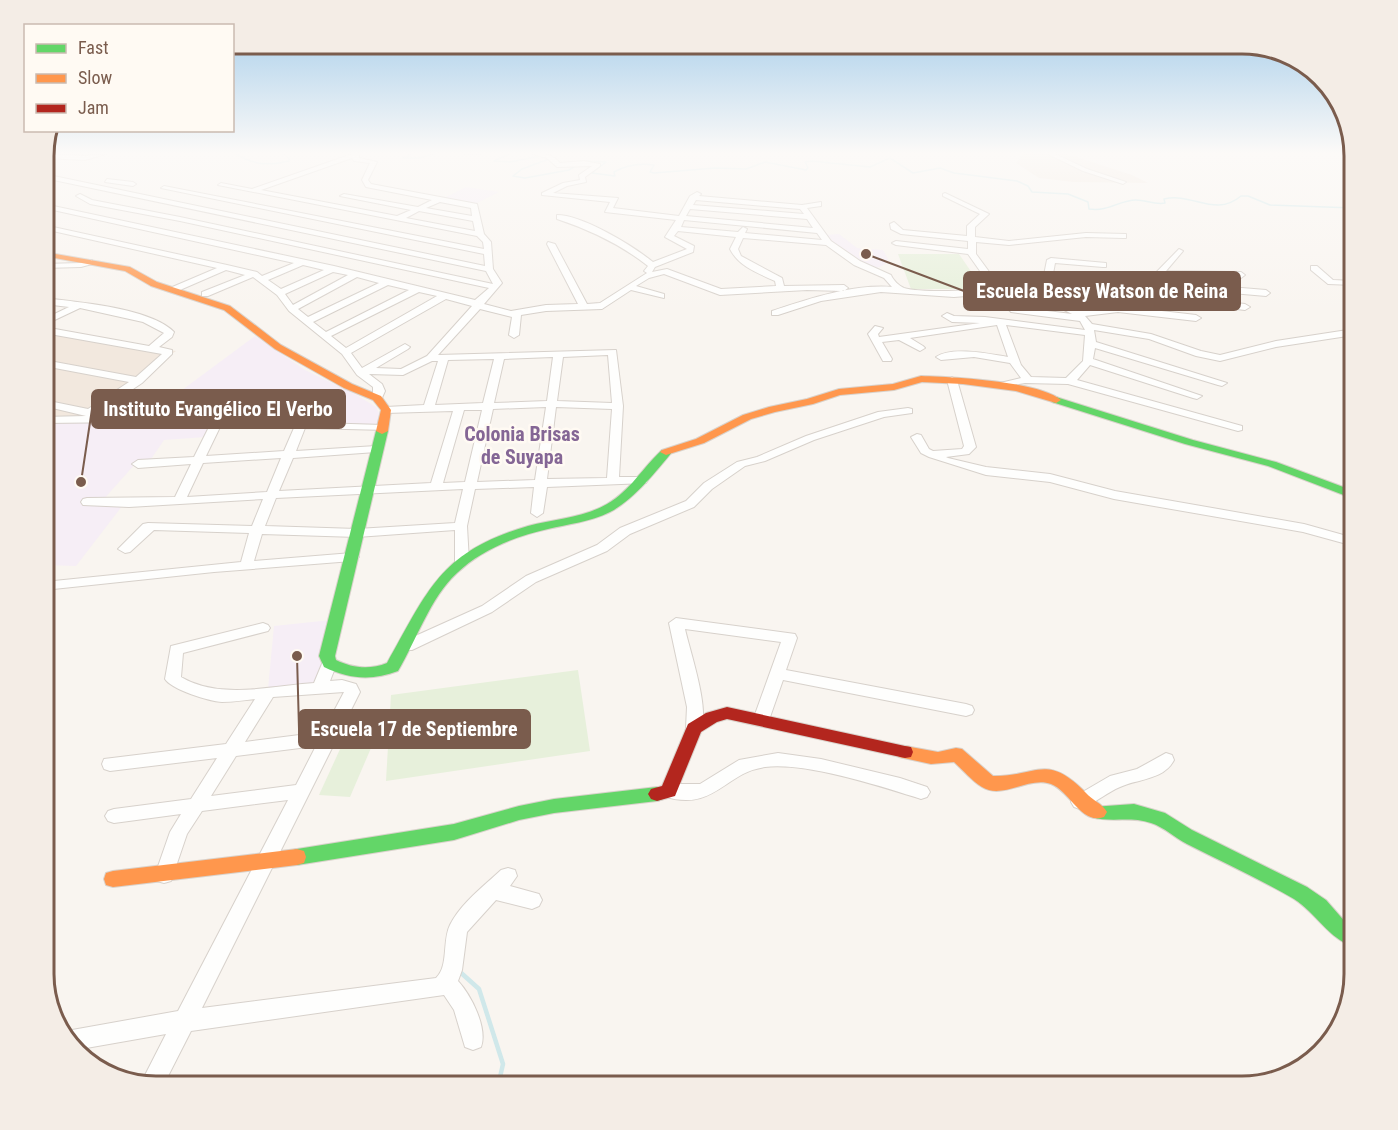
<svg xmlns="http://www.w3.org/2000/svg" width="1398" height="1130" viewBox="0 0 1398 1130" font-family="'Roboto Condensed',sans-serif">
  <rect width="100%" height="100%" fill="#f9f5f0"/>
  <g fill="#f2e8de">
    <polygon points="1023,154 1067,154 1132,175 1148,183 1074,182 1039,178 1016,163"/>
    <polygon points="54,332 176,351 87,413 84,418 44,419 44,404 64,407 44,403 44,337"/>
  </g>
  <g fill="#f6eef6">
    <polygon points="466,187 499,192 475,204 442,199"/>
    <polygon points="839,234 857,248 883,250 888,259 884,265 874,269 834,247 825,235"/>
    <polygon points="255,336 305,370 355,394 376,407 379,413 377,427 147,416"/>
    <polygon points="89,421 213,424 206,437 164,440 149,462 136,463 102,501 126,501 76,566 44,565 44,423"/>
    <polygon points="331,620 318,685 268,689 274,626"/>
  </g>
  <g fill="#e7f0db">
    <polygon points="898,254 959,254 983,289 911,289"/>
    <polygon points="578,670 590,751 386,781 391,695"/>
    <polygon points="341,747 371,748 350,797 319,795"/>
  </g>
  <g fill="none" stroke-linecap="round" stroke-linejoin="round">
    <g stroke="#d0e8ea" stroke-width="1.5">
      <path d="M236,154C254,165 268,166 289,161V158L283,154"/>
      <polyline points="412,154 403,158 419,158 434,154"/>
      <polyline points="465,154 481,154"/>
      <polyline points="509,154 494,161 510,162 540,156"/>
      <path d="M549,159L522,169L513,176L525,178L569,170L583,161L606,162L592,173L615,176L614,172C626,165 640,163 654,165L650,172L654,173L715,168L746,169L765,162L806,170L808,168L805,162L811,161L870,167L890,158L913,173L940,168L954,173L1017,181L1028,186L1032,192L1068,194L1088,202L1089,209C1109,212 1119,200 1136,200C1146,200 1155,205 1165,203L1164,199C1192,192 1215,218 1241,196H1248L1270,205L1354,208"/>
    </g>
    <polyline stroke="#d0e8ea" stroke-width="4.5" points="459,971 479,989 503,1064 498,1086"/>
    <g stroke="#d7d1cb" stroke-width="2">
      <g id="street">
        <polygon points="44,154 85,156 106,154 85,160 44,158"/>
        <path d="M352,154H359V158L377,162L368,180L371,184L477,204L484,234L491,242L493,269L502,283L484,304L511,311L546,305L578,304L547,244L548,242L555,244L587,304L600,303L647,273L644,271L648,266C620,244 590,230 557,219V215C583,215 633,246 653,262L687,249L665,237L676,220L605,212L610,202L542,195V193L563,183L580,180L579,175L592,166L557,167L547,158L533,154C543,153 554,155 560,163L584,161L600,164V166L585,177L586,182L567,186L553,193L618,198L613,208L679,216L690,196L697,192L701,194L699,196L802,205L821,202V206L807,208L831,241L860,261L891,275C893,280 899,286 904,288C920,293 975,291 992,288L968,254L896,245L892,243L896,241L968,249V241L901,234L891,229L890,224L894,222L903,230L967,236V226L980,214L943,196V194L945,193L989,214L975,227V237L1009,241L1086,233L1126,234V238H1123L1086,237L1009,245L976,242V254L990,273L1044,275L1047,260L1051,258L1106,263V267H1103L1055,263L1049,295L1080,311L1116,307L1136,293L1179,249L1183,251L1166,271L1241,272L1245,275L1241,278L1161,276L1157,281L1266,290L1270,293L1266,296L1152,286L1146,293L1245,304L1250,307L1245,310L1141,298L1127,307L1196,315L1201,318L1196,321L1118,312L1085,316L1092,324L1151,334L1201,351L1220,355L1276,341L1354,329V335L1276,347L1220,361L1196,356L1149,339L1094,330L1096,342L1227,383L1222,386L1218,385L1095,348L1093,359L1202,396L1197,399L1193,398L1090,365L1077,380L1242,426V430L1238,431L1068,384L1025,383L1000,387V383L1021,378L1010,363L974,357L941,360L936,357C952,346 989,354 1008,357L997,325L910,338L923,346L925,348L920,351L899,340L882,342L892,359L891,361H883L868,334L875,326L883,328L878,334L879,337L980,323L952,322L942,316L947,313L954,316L985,317L1085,330L1080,321L1011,312L1009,310L1014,307L1072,314L1041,298L1003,290L991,294L954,297L881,292L821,301L778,315H772V311C809,299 852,284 892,287L884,278L854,265L826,245L743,238L738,249L741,256L782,278L784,286L844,285L848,288L844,291L807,290L720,295L664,274L649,278L636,286L664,294V298L631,290L602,309L546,311L521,315L519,335L514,338L509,335L512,317L480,309L438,355L616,350L623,406L619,477H646L648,480L646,483L547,487L543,513L537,517L531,513L534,487L475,489L467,526L469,562L462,566L455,562V530L357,537L262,534L254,561L352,553L359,557L352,561L214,572L44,590V582L241,562L249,533L154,530L130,552L125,553L118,549L143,524L148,523L252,526L263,499L129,507L83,505L81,502L83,499L87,498L175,497L191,464L138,468L132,464L138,460L194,457L210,425L136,422L44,423V417L86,416L44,406V400L88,409L129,382L44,366V360L136,377L162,354L44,333V327L149,346L164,333L143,322L80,308L44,325V319L69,307L44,304V298C77,302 151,308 174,332L172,337L159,347L172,350V354L142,383L96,414L97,416L383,425L387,426V430L305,428L296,451L376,446L382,449L376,452L293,458L279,491L431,483L453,411L386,413L381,410L386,407L424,405L438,361H432L403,375L369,374L382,384L385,391L381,400H373V387L357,375L342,354L289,311L277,295L253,277L208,296H202V292L245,275L226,270L173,293L169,290L170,288L217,268L44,229V225L227,265L257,272L262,276L294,263L44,208V204L334,266L475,300L489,288L180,221L90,204L76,196L80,194L92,200L180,217L493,284L486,271L44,178V174L485,266L484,254L161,188L164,186L484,249L483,242L477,236L218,185L221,183L252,189ZM352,158L354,161L370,163L362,180L366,187L432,200L418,207L344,194L340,196L411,210L397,216L261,190ZM696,200L800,209L804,214L693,205ZM440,202L471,208L472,216L426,208ZM690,209L807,219L813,228L686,216ZM419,211L473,221L475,231L406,218ZM684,220L817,233L822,240L745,233L747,229L743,227L738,232L681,227ZM678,231L736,237L730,249C739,267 758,273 775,281L776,286L721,289L667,269L652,272L655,267L693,252L694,246L674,236ZM303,265L324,270L281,289L268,280ZM333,272L348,275L293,305L285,294ZM357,277L379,283L308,317L298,309ZM994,278L1043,280L1040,293L999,285ZM388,285L409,290L326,332L313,322ZM419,292L437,296L346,348L331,336ZM446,299L472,306L427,356L401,369L376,368L408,349L410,347L405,344L362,368L351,353ZM1006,325L1085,335L1083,361L1066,378L1031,377L1021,365ZM608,355L612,403L557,401L563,357ZM553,357L547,401L494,403L504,359ZM494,359L483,403L435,405L448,360ZM546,407L535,480L477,482L493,409ZM556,407L612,409L607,478L547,479ZM464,410H482L465,482L443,483ZM221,425L294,428L284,451L206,456ZM281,458L267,492L187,497L203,463ZM463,489L455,523L357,529L265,526L276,498Z"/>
        <polygon points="1048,154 1055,154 1087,169 1126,182 1123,184 1083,171"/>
        <polygon points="107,179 133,182 136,184 133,186 105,182"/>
        <polygon points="89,260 92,260 92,264 81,267 44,268 44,264 80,263"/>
        <polygon points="1311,266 1317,266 1333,280 1354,281 1354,285 1328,284 1311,270"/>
        <polygon points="952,377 957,380 976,447 969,454 946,457 948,458 986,467 1050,474 1115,491 1304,524 1354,538 1354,546 1303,532 1114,499 1050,482 986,475 929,457 921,453 911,437 917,434 921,435 929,449 933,451 962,449 964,446 947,380"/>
        <polygon points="908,408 912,409 912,413 884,417 814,440 765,461 745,466 712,489 694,507 630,534 607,551 536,582 492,612 412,650 402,650 400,646 402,642 482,606 526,576 597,545 620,528 686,501 704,483 737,462 757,457 806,436 878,412"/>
        <path d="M676,618L795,634L797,638L786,670L966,704L972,706L974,710L972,714L966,716L783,680L769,720L767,724L761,726L755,724L753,720L781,642L685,629C690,652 711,712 700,732L694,734L688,732L686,728L687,707L669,623Z"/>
        <path d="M263,623L268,625L270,628L268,631L183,653L181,677C220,700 271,686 314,683L324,659H334L337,663L330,681L342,680L356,684L360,692L202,1008L436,978C449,966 442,941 450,925C461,903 484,886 501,870L508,868L515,870L517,876L510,886L539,894L542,900L539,906L532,909L496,900L467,932L462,970L458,981C471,995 488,1028 481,1047L473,1050L465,1047L454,1010L444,995L191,1031L163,1086H156L142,1081L166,1034L75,1050L61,1032L178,1011L288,800L202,811L187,834L171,881L164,883L157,881L155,875L170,832L181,814L114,823L108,821L105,816L108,811L114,809L191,799L217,758L110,771L104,769L102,764L104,759L226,744L255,699C245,700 233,702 222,702C209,701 172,690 165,679L171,646ZM344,692L323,732L245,742L273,697ZM316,746L296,785L211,796L236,756Z"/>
        <path d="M778,753L821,759L900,778L927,787L930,792L927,797L921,799C880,786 806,762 765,767C725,772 714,813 663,796L660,791L663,786L669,784H700L739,760Z"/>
        <path d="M1166,753L1172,755L1174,760C1164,780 1137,779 1120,787C1108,792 1097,801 1086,807L1080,809L1074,807L1071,802L1074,797L1110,776L1137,769Z"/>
      </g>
    </g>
    <g stroke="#d9d2cb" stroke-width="2">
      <g id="fast">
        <polygon points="1056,397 1193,440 1276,462 1354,491 1354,499 1268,466 1185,444 1052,402 1052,398"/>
        <path d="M382,428L388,431L335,656L336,660C352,668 370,670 387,663C429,589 440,552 528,526C554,519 583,518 607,504C630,491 643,467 662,450H670L672,452C656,472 632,501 610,512C590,522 568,524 548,529C516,536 481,550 457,573C430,598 417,639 398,671C372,681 349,679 324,667L319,656L376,431Z"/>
        <polygon points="657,787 663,789 666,794 663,799 657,801 554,813 519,820 454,840 297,865 290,863 288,857 290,851 297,849 454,824 519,806 554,799"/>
        <path d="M1134,804L1165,813L1192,830L1307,887L1326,900L1347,924L1354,928V947C1329,939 1316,913 1294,899C1260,879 1222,862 1187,844C1175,838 1164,827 1151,823C1130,816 1110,823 1092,817L1089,812L1092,807Z"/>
      </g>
    </g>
    <g stroke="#d9d2cb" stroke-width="2">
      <g id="slow">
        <polygon points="44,252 130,267 157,282 230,306 281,345 352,384 381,396 391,410 388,431 382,434 376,431 381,410 373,400 344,388 275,349 224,310 151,286 125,271 44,256"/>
        <path d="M921,376C953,377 1038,381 1061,400L1056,403L1016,391L963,384L922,382L894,390L840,395L813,404L775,412L751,419L704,443L666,455L660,452L662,450L696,439L743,415L769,407L807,399L839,389L893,384Z"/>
        <path d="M905,746L938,752L956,748L962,749L993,776C1037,777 1046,752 1086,793C1092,800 1103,804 1107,812L1104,817C1081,825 1070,791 1051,784C1029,776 1002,800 982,787C972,781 963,770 954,762L931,764L899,757L897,752L899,747Z"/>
        <polygon points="297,849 304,851 306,857 304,863 297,865 113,887 106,885 104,879 106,873 113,871"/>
      </g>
    </g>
    <g stroke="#d9d2cb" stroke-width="2">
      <polygon id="jam" points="727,707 905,746 911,747 913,752 911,757 905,758 727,719 717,722 701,732 675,796 657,801 651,799 648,794 651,789 662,786 688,724 706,713"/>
    </g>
    <use href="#street" fill="#fefefd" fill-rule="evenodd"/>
    <use href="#fast" fill="#63d668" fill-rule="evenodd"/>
    <use href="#slow" fill="#ff974d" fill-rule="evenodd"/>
    <use href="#jam" fill="#b3261e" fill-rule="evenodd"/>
  </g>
  <linearGradient id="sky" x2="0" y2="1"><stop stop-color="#9ec9e9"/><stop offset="0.49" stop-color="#fcfaf8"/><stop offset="1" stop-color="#fcfaf8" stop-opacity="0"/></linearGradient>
  <rect width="1398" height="312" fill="url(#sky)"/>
  <g text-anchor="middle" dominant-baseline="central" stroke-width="5" stroke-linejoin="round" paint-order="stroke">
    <g font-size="20" font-weight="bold" fill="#846695" stroke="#fffaf3">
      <text x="522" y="434">Colonia Brisas<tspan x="522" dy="23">de Suyapa</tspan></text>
    </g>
  </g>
  <path d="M0 0H1398V1130H0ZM156 54H1242A102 102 0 0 1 1344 156V974A102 102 0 0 1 1242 1076H156A102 102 0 0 1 54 974V156A102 102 0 0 1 156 54Z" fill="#f4ede6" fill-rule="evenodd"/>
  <path fill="none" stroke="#7a5c4d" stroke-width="3" d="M156 54H1242A102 102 0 0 1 1344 156V974A102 102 0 0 1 1242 1076H156A102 102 0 0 1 54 974V156A102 102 0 0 1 156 54Z"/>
  <path fill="none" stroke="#7a5c4d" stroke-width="2" d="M866 254L964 291M81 482L92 409M297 656L299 729"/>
  <g fill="#7a5c4d" stroke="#fffaf3" stroke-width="2">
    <circle cx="866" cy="254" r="6"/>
    <circle cx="81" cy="482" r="6"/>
    <circle cx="297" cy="656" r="6"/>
  </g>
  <g fill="#7a5c4d" stroke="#7a5c4d" stroke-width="2">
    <rect x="964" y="272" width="276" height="38" rx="6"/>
    <rect x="92" y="390" width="253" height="38" rx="6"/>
    <rect x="299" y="710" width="231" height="38" rx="6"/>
  </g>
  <g font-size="20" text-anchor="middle" font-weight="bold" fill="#fff">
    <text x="1102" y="298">Escuela Bessy Watson de Reina</text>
    <text x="218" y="416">Instituto Evangélico El Verbo</text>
    <text x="414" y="736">Escuela 17 de Septiembre</text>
  </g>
  <rect x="24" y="24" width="210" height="108" fill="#fffaf3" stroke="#cabbb1" stroke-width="1.5"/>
  <rect x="36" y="44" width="30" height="9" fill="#63d668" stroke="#cabbb1" stroke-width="1.5"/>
  <text x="78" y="54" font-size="18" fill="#7a5c4d">Fast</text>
  <rect x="36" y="74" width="30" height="9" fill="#ff974d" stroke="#cabbb1" stroke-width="1.5"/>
  <text x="78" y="84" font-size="18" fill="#7a5c4d">Slow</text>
  <rect x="36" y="104" width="30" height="9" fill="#b3261e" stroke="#cabbb1" stroke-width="1.5"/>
  <text x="78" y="114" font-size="18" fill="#7a5c4d">Jam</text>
</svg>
